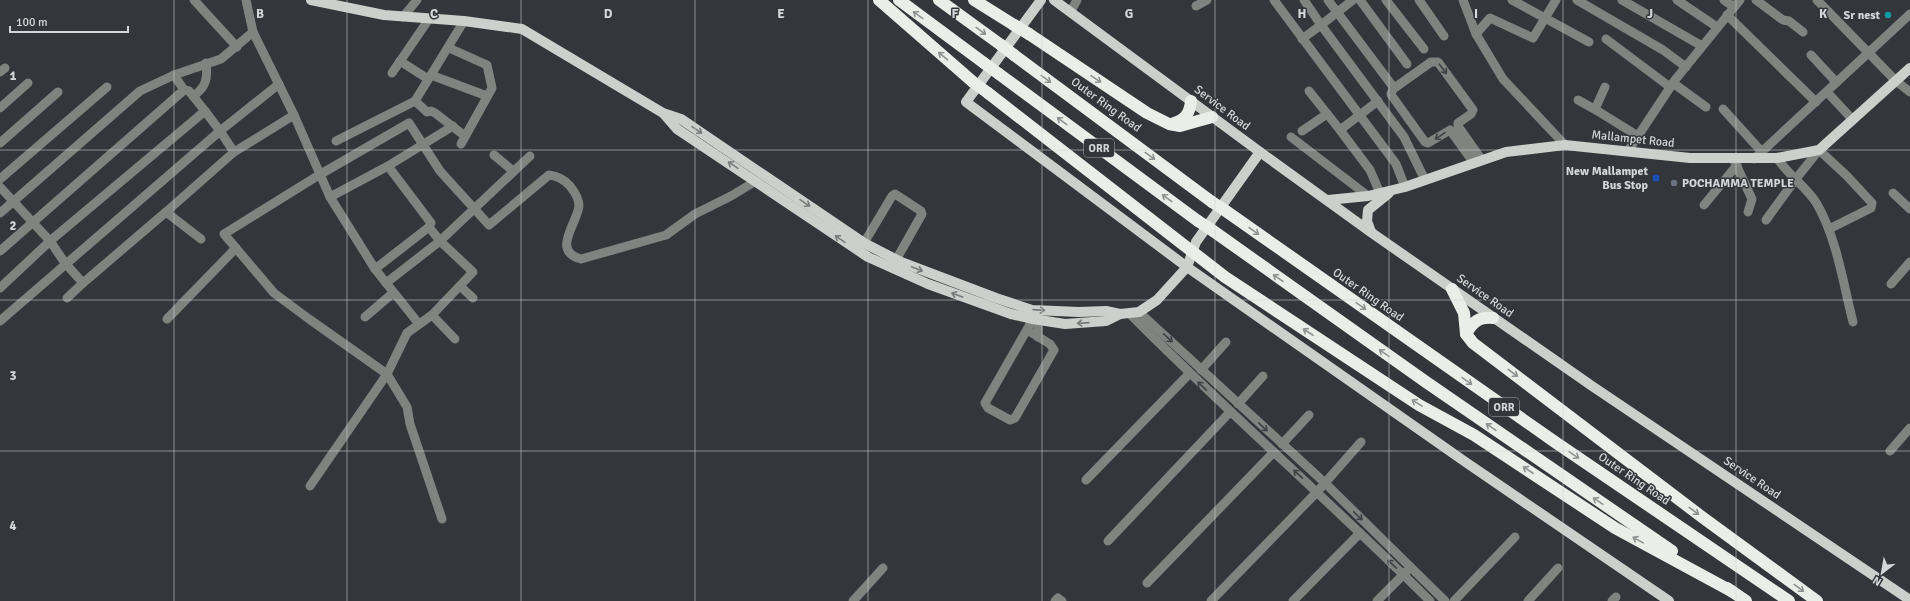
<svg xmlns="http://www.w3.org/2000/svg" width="1910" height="601" viewBox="0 0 1910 601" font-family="Signika,sans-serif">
  <rect width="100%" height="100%" fill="#33363a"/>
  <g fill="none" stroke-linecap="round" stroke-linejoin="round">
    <g stroke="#818381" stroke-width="9">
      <polyline points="194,0 237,47"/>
      <polyline points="246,0 253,32 294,115 330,197 375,269 419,324"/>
      <polyline points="1274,0 1396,164 1405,187"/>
      <polyline points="1304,0 1321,25 1353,0"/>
      <polyline points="1328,0 1391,84"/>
      <polyline points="1360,0 1407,64"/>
      <polyline points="1386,0 1424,49"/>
      <polyline points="1419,0 1444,36"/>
      <polyline points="1463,0 1476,34 1503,79 1565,145"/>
      <polyline points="1512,0 1589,42"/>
      <polyline points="1577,0 1663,50 1686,67"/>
      <polyline points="1622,0 1702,46"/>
      <polyline points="1677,0 1717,27"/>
      <polyline points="1724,0 1734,7"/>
      <polyline points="1756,0 1783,20 1789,21 1803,32"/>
      <polyline points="1817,0 1896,81 1910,92"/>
      <polyline points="1196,6 1207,0"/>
      <polyline points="1071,11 1077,0"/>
      <polyline points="1727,15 1816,102"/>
      <polyline points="403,17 417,0"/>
      <polyline points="1476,34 1490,18 1533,38 1556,0"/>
      <polyline points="1302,39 1321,25 1404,137 1425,180"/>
      <polyline points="1606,39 1670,87"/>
      <polyline points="449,48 487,65 492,88 461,144"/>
      <polyline points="1811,55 1836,82"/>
      <polyline points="400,61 428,79"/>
      <polyline points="0,72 5,68"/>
      <polyline points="392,73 429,19"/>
      <polyline points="174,75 184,90"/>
      <polyline points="431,75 487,96"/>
      <polyline points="1673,83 1706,107"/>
      <polyline points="1605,87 1596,107 1596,110 1638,136"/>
      <polyline points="1309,91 1340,130"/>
      <polyline points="1827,92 1853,120"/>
      <path d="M193,96C206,88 208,78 206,63"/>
      <polyline points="1578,100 1596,110"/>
      <polyline points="415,101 427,112 431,111 435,113 465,136"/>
      <polyline points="1378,101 1340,130 1370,170 1380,193"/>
      <polyline points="0,108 28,83"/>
      <polyline points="1723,109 1762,152"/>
      <polyline points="1302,131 1327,114"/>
      <polyline points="1291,137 1368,196"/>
      <polyline points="336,141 415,101 464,21"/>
      <polyline points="0,143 58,92"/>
      <polyline points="1628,151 1675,80 1740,0"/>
      <polyline points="494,155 513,171"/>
      <polyline points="1733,158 1752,199 1748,212"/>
      <path d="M1777,158C1788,175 1807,187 1817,204C1837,239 1843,283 1853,322"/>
      <polyline points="1754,159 1910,14"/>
      <polyline points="1474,163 1450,130 1428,143 1425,142 1392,96 1391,94 1393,89 1431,62 1438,62 1473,110 1471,114 1458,123 1458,126 1482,160"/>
      <polyline points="388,166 431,223 429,227 440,241 473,272 432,315 407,333 387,374 407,407 410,424 442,519"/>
      <polyline points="0,179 107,87"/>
      <polyline points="0,187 50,241 205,111 220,131 279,84"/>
      <polyline points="1893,193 1910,209"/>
      <polyline points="330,197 388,166 453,126"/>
      <polyline points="1704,205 1737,165"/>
      <polyline points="0,213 140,91 174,75 221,59 253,32"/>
      <polyline points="1766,220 1795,180 1819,150 1847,176 1872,203 1871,208 1829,229"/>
      <polyline points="201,239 166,212 234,152 294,115"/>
      <polyline points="864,243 892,196 895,194 921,211 922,214 896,260"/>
      <polyline points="0,251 184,90 189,91 205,111"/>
      <polyline points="375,269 429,227"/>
      <polyline points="386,283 440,241 530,156"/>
      <polyline points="1891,284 1910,262"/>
      <polyline points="460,286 473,298"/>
      <polyline points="0,288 50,241 65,263 83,283 166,212"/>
      <polyline points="67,298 83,283"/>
      <polyline points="1139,312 1325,483 1445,601"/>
      <path d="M1130,314C1227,412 1332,503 1430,601"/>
      <polyline points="432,315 455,339"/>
      <polyline points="365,317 393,293"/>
      <polyline points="167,319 236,248"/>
      <polyline points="0,321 220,131 234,152"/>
      <polyline points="1027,330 1050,344 1054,350 1015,418 1010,420 988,408 985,403 1033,319"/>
      <polyline points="1038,337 1038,320"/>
      <polyline points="1201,370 1226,342"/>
      <polyline points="1238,404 1263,376"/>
      <polyline points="1282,444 1309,415"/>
      <polyline points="1890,451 1910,428"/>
      <polyline points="1086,480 1189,374"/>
      <path d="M310,486L387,374L309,319L274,293L224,234L319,175L409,123L440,171L489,225L549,175C558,176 564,179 570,186C574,191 579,199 579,206C577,224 551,251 581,259L666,235L695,214L731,196L756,181"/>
      <polyline points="1108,541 1230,412"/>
      <polyline points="1147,583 1274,452"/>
      <polyline points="853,601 883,568"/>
      <polyline points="1055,601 1058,598 1062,601"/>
      <polyline points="1211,601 1317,492 1361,442"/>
      <polyline points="1293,601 1360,533"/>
      <polyline points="1377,601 1407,571"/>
      <polyline points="1454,601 1515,537"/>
      <polyline points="1528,601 1558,568"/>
      <polyline points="1612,601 1616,597"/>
    </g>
    <g stroke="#cccfcb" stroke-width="10">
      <polyline points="311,0 384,15 464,21 522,29 663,113 681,119 864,243 901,262 996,298 1032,310 1079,312 1106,311 1120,314 1139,312 1157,300 1187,267 1196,242 1260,152"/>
      <polyline points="1041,0 966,102 1187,267 1464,461 1669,601"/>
      <polyline points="1054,0 1260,152 1372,233 1592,386 1910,600"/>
      <polyline points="664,114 677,129 868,257 928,284 1011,314 1033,319 1065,324 1106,321 1120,314"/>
      <polyline points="1328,200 1368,196 1405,187 1506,152 1565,145 1690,158 1777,158 1819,150 1910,68"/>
      <polyline points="1371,232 1367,221 1368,210 1389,193"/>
    </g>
    <g stroke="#eaeee9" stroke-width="12">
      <polyline points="879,0 973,82"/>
      <polyline points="899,0 984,63"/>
      <polyline points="939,0 1001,45"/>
      <polyline points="974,0 1014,25"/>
      <polyline points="1029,34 1147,113 1169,124 1180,126 1212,117"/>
      <polyline points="1014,55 1212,202"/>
      <polyline points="999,74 1198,221"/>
      <polyline points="988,93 1225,277 1419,405 1474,435 1615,528 1733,592"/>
      <path d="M1174,123C1185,120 1190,113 1191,101"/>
      <polyline points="1223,209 1555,442 1789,601"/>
      <polyline points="1209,228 1426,382 1672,551"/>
      <polyline points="1452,289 1464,313 1466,334 1473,343 1702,517 1817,601"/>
      <path d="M1466,334C1473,321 1479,317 1493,318"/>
      <polyline points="1727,588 1746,601"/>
    </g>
    <g stroke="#eaeee9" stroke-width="12">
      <polyline points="1014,25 1029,34"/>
      <polyline points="1001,45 1014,55"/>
      <polyline points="984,63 999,74"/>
      <polyline points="973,82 988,93"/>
      <polyline points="1212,202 1223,209"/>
      <polyline points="1198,221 1209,228"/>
    </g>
  </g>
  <defs><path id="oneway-shaft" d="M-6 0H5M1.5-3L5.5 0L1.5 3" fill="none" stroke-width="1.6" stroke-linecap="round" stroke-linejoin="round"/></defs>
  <g stroke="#8e9292">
    <use href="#oneway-shaft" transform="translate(918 15) rotate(-144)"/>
    <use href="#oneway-shaft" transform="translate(981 31) rotate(36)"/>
    <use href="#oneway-shaft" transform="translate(943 56) rotate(-140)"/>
    <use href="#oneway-shaft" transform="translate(1046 79) rotate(36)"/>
    <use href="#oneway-shaft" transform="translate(1096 79) rotate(34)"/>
    <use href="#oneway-shaft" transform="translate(1062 121) rotate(-144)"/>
    <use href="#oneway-shaft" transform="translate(1150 156) rotate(36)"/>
    <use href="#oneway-shaft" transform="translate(1167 198) rotate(-144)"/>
    <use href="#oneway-shaft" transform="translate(1254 231) rotate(35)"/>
    <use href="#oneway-shaft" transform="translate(1278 278) rotate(-145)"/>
    <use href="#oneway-shaft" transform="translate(1361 306) rotate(35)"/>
    <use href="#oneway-shaft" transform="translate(1308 332) rotate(-147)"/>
    <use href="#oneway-shaft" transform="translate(1384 353) rotate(-145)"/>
    <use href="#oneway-shaft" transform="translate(1513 373) rotate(37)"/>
    <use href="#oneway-shaft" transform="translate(1467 381) rotate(35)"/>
    <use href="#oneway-shaft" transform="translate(1417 403) rotate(-148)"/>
    <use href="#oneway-shaft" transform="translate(1491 427) rotate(-145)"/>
    <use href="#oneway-shaft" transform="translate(1574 455) rotate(34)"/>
    <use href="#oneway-shaft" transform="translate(1528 470) rotate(-147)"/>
    <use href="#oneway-shaft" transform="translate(1598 501) rotate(-146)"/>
    <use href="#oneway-shaft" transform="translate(1694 511) rotate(37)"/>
    <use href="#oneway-shaft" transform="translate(1638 540) rotate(-151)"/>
    <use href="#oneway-shaft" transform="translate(1799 588) rotate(36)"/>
  </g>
  <g stroke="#3f4245">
    <use href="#oneway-shaft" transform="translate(1443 69) rotate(53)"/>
    <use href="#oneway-shaft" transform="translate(1440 136) rotate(146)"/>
    <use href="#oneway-shaft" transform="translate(1168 338) rotate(43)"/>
    <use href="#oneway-shaft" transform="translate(1202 386) rotate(-137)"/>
    <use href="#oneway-shaft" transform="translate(1263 427) rotate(43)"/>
    <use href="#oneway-shaft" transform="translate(1298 474) rotate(-137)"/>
    <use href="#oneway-shaft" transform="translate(1358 516) rotate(44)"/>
    <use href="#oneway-shaft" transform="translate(1392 564) rotate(-137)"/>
  </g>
  <g stroke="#787b7b">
    <use href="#oneway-shaft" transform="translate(697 130) rotate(34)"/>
    <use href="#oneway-shaft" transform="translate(733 165) rotate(-146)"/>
    <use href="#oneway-shaft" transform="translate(805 203) rotate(34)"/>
    <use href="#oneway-shaft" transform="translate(840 239) rotate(-145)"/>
    <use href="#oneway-shaft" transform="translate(917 269) rotate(21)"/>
    <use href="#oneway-shaft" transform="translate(957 295) rotate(-160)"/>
    <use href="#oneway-shaft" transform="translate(1039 310) rotate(4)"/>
    <use href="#oneway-shaft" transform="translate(1083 323) rotate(176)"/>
  </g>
  <path fill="none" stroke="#d4d6d9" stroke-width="1" stroke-opacity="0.55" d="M174,0V601M347,0V601M521,0V601M695,0V601M868,0V601M1042,0V601M1215,0V601M1389,0V601M1563,0V601M1736,0V601M0,150H1910M0,300H1910M0,451H1910"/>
  <circle fill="#0f9aa8" stroke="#33363a" stroke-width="1.5" cx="1888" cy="15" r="4"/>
  <rect fill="#1a4fb4" stroke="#33363a" stroke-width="1.5" x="1652" y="174" width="8" height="8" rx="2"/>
  <circle fill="#6b7280" stroke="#33363a" stroke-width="1.5" cx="1674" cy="183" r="4"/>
  <g text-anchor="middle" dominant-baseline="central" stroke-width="3" stroke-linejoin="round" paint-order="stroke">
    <g fill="#33363a" stroke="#a4a6a9" stroke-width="1">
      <rect x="1084" y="139" width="30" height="18" rx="3"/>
      <rect x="1489" y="398" width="30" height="18" rx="3"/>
    </g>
    <g font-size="11" font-weight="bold" fill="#d4d6d9">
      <text x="1099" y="148">ORR</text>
      <text x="1504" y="407">ORR</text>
    </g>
    <g font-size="12" font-weight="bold" fill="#d4d6d9" stroke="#33363a" text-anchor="end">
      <text x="1880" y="15">Sr nest</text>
      <text x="1648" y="171">New Mallampet<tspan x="1648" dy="14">Bus Stop</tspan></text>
      <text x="1682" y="183" text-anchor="start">POCHAMMA TEMPLE</text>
    </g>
    <g font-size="12" fill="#d4d6d9" stroke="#33363a">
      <text transform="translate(1106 105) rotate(36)">Outer Ring Road</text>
      <text transform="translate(1222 108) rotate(37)">Service Road</text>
      <text transform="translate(1633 139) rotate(6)">Mallampet Road</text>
      <text transform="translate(1368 295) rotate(35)">Outer Ring Road</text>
      <text transform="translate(1485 296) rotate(35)">Service Road</text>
      <text transform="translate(1752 478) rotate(34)">Service Road</text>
      <text transform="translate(1634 479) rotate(34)">Outer Ring Road</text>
    </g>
  </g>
  <g font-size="13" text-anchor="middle" font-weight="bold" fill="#d4d6d9" stroke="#33363a" stroke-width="3" stroke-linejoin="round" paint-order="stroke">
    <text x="260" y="18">B</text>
    <text x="434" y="18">C</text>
    <text x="608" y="18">D</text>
    <text x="781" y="18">E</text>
    <text x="955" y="18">F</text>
    <text x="1129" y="18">G</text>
    <text x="1302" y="18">H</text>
    <text x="1476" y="18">I</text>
    <text x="1650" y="18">J</text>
    <text x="1823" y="18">K</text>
    <text x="13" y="80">1</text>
    <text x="13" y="230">2</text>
    <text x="13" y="380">3</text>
    <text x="13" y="530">4</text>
  </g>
  <g transform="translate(1882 573) rotate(211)" stroke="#33363a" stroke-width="3" paint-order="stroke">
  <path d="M0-3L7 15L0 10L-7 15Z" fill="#d4d6d9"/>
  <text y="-6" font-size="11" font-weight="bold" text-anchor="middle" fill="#d4d6d9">N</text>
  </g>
  <path d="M10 26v6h118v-6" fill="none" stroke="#d4d6d9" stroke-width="2"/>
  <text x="16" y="26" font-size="12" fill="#d4d6d9" stroke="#33363a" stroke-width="3" paint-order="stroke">100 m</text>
</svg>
